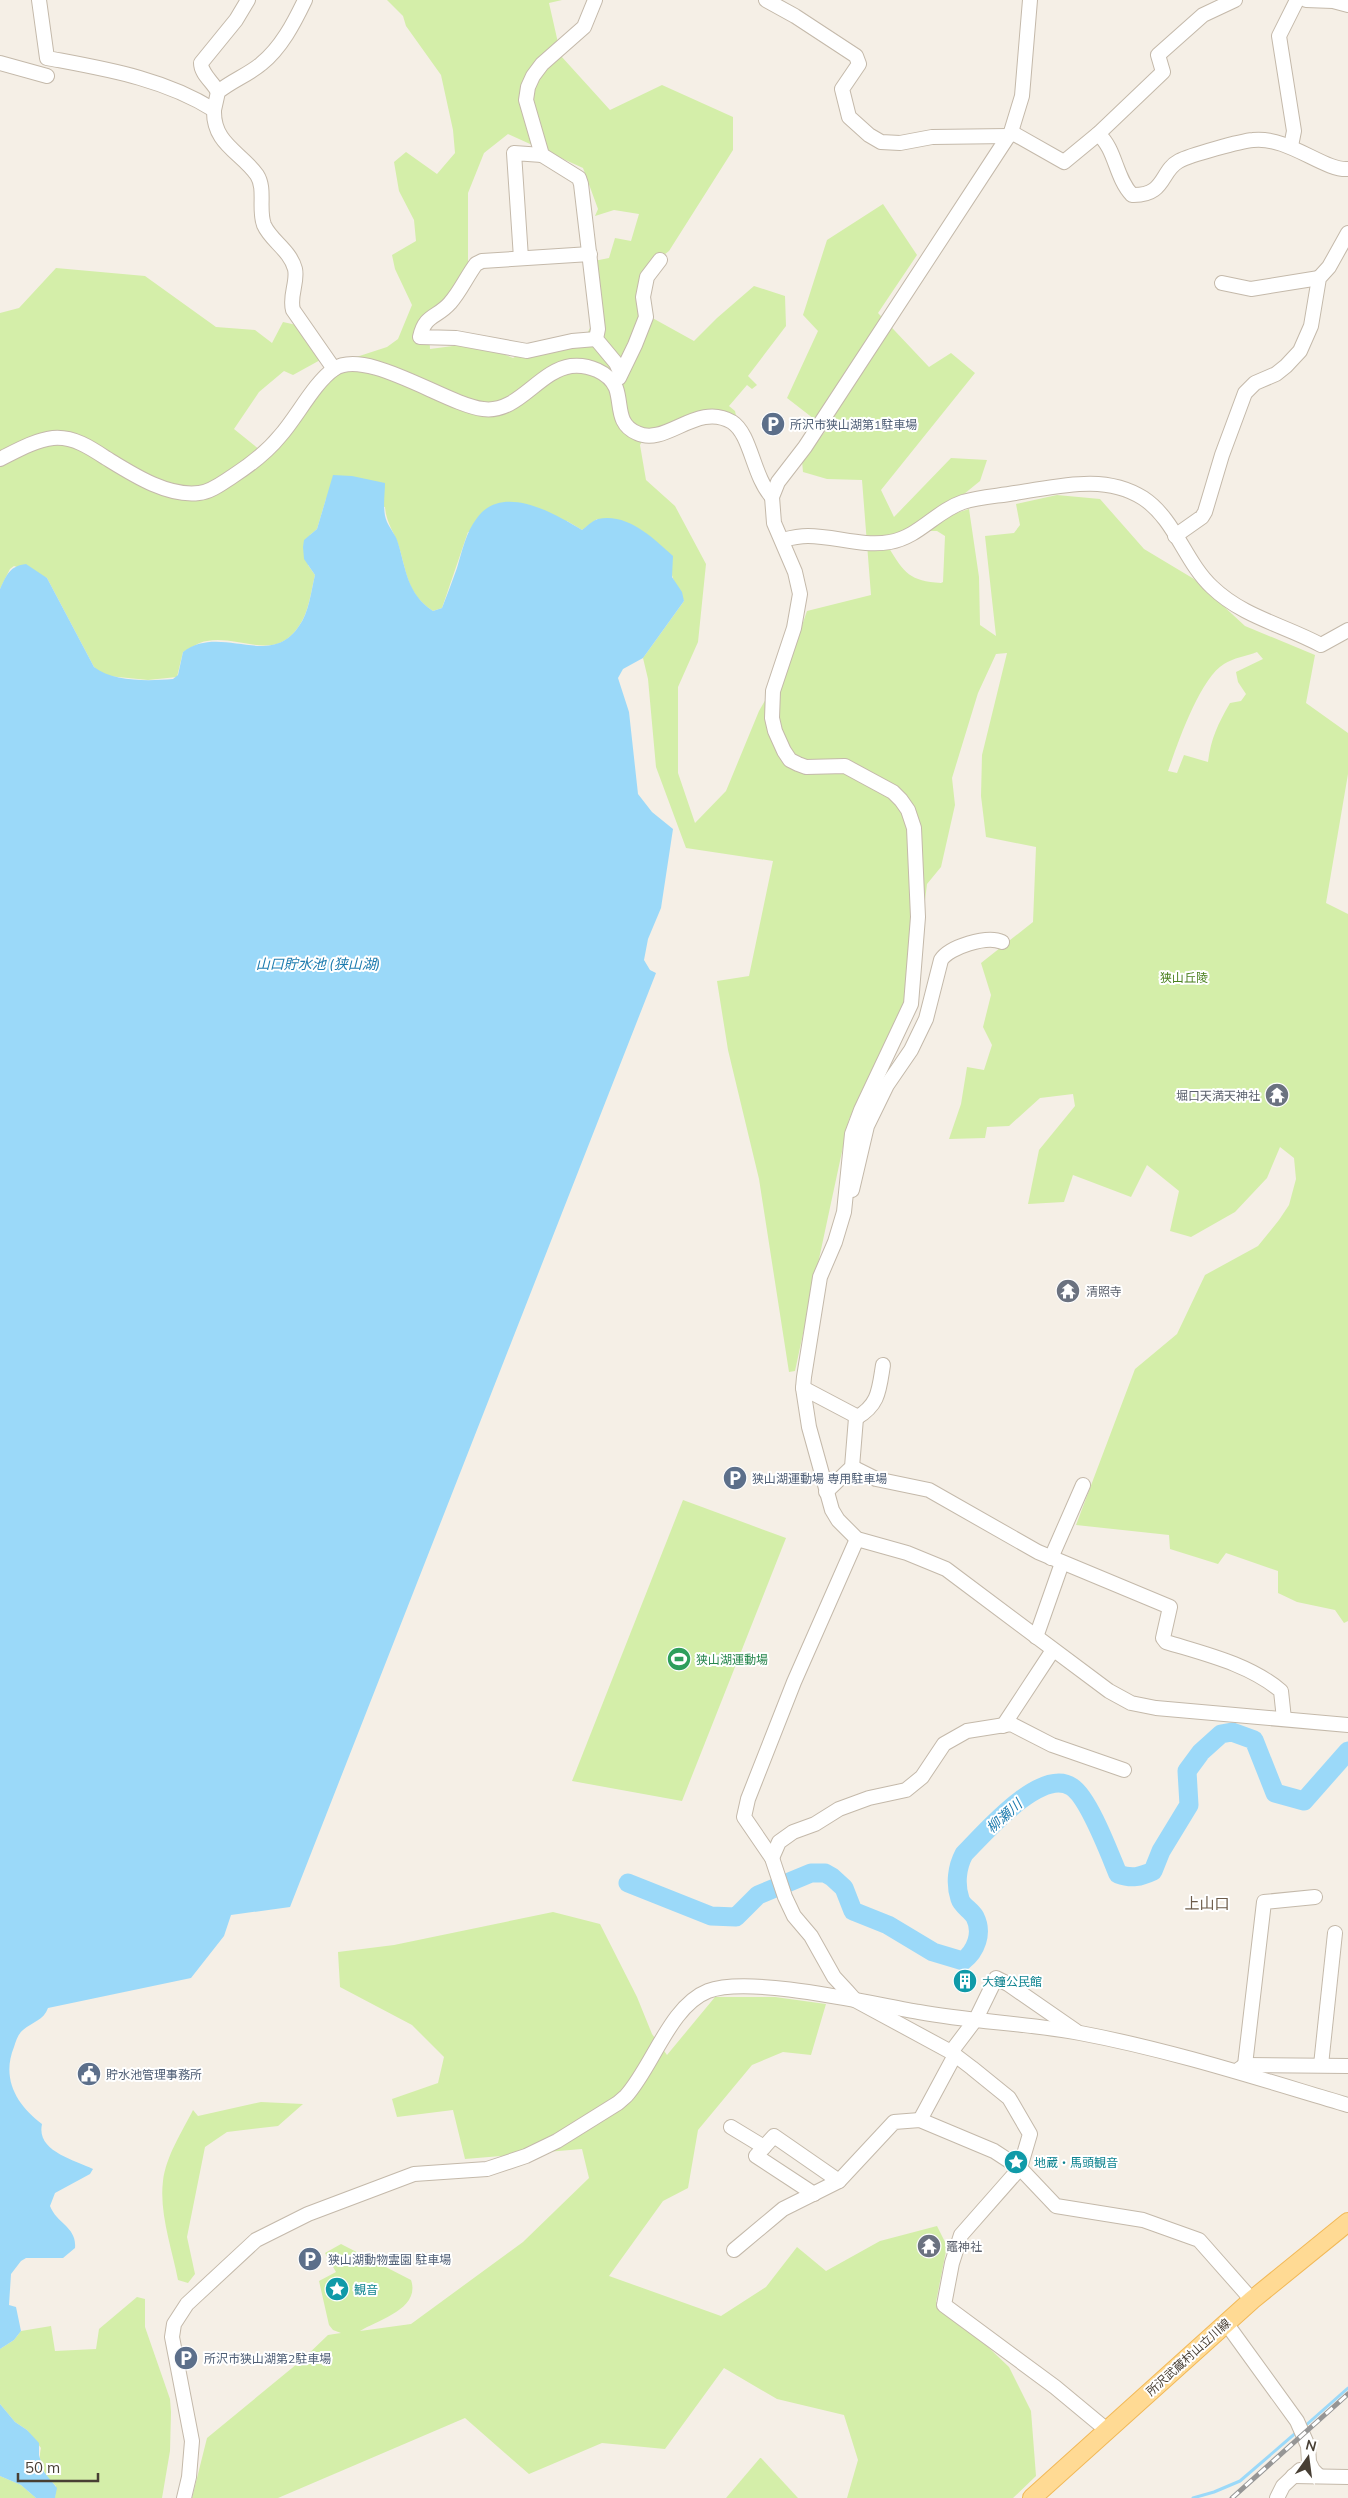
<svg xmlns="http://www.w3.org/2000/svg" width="1348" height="2498" viewBox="0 0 1348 2498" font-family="Mulish,'Noto Sans JP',sans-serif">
  <rect width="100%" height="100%" fill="#f5efe6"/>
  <g fill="#d4eea9" fill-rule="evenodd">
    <path d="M387,0H562L549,3L561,56L610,110L662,85L733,117V150L669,251L647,268L638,310L694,341L717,318L754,286L785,296L786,326L748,376L757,385L752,389L747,385L729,406L735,411L737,420L715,412L649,429L640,445L646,480L675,506L706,564L698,642L678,687V773L695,823L726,791L759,711L792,654L807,611L871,595L862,480L827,479L803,472L802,461L827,429L787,398L818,331L803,315L827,240L883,204L917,255L878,313L929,367L951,353L975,373L881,490L894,517L951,458L987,460L980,481L953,503V514L969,509L979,577L980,625L996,636L985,536L1014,533L1020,525L1016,504L1057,495L1100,499L1144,549L1194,579L1245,626L1315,655L1306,703L1348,733V774L1326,903L1348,914V1621L1344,1623L1335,1610L1297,1602L1278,1593V1571L1226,1553L1218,1564L1170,1549L1169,1535L1076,1525L1135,1369L1177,1334L1205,1275L1258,1246L1279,1220L1289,1205L1296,1179L1294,1158L1280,1147L1267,1178L1235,1212L1191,1237L1170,1231L1179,1191L1147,1165L1131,1197L1073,1175L1064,1202L1028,1204L1039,1150L1075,1106L1073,1094L1040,1098L1009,1126L987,1127L985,1138L949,1139L961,1104L967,1067L984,1070L992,1045L983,1027L991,995L981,963L1033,922L1036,847L986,837L981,796L982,755L1007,653L996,654L978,693L952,778L955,805L941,867L927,884L918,957L903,1019L849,1119L795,1371L789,1372L759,1179L728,1050L717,981L749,976L773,861L686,848L656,767L648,679L643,658L684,601C680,591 672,581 671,570L597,519L582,530L567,521L468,532L442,608L433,611C407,594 407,573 399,547C395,533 386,523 385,507L326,499L317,529L310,535L308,565L315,575C311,591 309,612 299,626C275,663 241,635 207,641C199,642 191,648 183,652L177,677L148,680L108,676L101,674L94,667L47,578L14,566L10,569L0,589V313L19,308L56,268L145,276L216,327L255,330L272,343L283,322L301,326L322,359L293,375L284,371L259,392L234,429L260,450L341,362L387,347L398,339L412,305L395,269L392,255L416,241L414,220L399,191L394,162L406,152L437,174L455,153L453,130L441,75L406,26L403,16ZM508,134L583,168L598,209L595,216L614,210L639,214L631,241L615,238L609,258L594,261L602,303L586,336L547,340L513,358L476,343L430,349L428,316L468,283V193L484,153ZM930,531H937L945,536L943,582L941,583C910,581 904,573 889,548ZM1257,652L1263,659L1236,672L1238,682L1246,694L1241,701L1230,703C1218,724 1211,738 1208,762L1184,755L1177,773L1168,771C1177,745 1200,678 1224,664C1233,658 1247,656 1257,652Z"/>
    <polygon points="683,1500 786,1538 682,1801 572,1781"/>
    <path d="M553,1912L600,1924L637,1997L652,2034L667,2055L715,1997H775L826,2004L811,2055L783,2052L752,2065L698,2130L688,2188L663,2201L609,2276L721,2316L766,2287L797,2247L826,2271L880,2241L937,2226L947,2246L936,2302L944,2305L1009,2367L1031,2411L1036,2476L1013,2498H847L858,2460L844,2415L777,2399L724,2368L665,2449L602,2443L529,2474L465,2418L278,2498H192L207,2438L303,2359L328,2335L341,2333L333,2330L329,2325L319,2281L336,2272L325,2253L341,2244L411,2280C421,2309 377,2320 360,2331L411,2324L523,2242L589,2178L582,2149L465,2159L453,2110L397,2117L392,2099L438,2083L444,2057L412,2025L340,1987L338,1952L394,1945Z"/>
    <path d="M261,2102L303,2104L278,2126L227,2132L205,2147L187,2237L195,2274L188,2283L178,2280C172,2249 159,2213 163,2181C166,2156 182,2132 193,2110L198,2116Z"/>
    <path d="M137,2297L145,2299V2327L170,2399L171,2412L170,2451L162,2498H55L56,2486C45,2476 37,2463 41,2448L27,2430L15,2422L0,2404V2349L14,2340L21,2331L51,2326L55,2351L96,2349L99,2329Z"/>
    <polygon points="760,2458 761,2458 798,2498 726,2498"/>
    <polygon points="0,2476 21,2485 36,2498 0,2498"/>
  </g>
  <g fill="#9bd9f9">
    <path d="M333,475L352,476L385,483C385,494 382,511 387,522C390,529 396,535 398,543C406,569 407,594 433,611L442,608C447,595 452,582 457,568C462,551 466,532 477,518C502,483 554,513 582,530C586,527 593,520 598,519C628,513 653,538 673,556L672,577L682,592L684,601L643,658L623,669L618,678L629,712L638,794L652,812L673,829L661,908L648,939L644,960L650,970L656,973L290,1907L231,1915L224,1936L191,1978L48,2008C44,2020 32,2022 23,2030C18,2034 16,2041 14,2047C1,2079 17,2105 42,2124C36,2151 73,2159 93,2169L90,2174L55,2193L50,2206C57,2224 77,2227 75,2248L63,2258H26L21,2261L11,2274L9,2305L16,2307L21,2331L14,2340L0,2349V589C7,574 10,566 26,564L47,578L94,667C113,682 149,681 173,679L178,675L183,652C221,623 270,670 299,626C309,613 311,591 315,575L304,559L303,547L304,540L317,529Z"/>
    <polygon points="0,2404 15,2422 27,2430 39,2443 39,2455 44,2472 57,2488 55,2498 36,2498 21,2485 0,2476"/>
  </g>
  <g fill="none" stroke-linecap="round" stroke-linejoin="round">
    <g stroke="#9bd9f9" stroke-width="3">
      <polyline points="1305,2426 1348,2388"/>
      <polyline points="1193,2498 1214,2492 1240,2481 1298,2431"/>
    </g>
    <path stroke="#9bd9f9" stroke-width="19" d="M628,1883L711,1916L736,1917L758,1895L811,1873H825L832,1877L844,1888L853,1911L888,1925L933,1952L963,1961C976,1951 983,1933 975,1917C971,1910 962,1906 960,1899C955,1884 957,1867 964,1854C983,1835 1041,1766 1072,1787C1089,1798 1110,1855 1118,1874C1132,1879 1140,1877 1153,1871L1161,1851L1189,1805L1187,1771L1201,1752L1221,1734L1232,1732L1254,1740L1275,1793L1304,1801L1348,1751"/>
    <g stroke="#c4b9aa" stroke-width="16">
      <g id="minor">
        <path d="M39,0L47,58C105,69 163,78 214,110C213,144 241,152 257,175C266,189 258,209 264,225C271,241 290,250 295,269C298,282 289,296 293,310L334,369"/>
        <polyline points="595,0 584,27 542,64 533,76 528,87 526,100 542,155 579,178 581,184 598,329 596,339 616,363 620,372"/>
        <polyline points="766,0 795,16 856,56 859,64 842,89 849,117 869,135 881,142 900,143 932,137 1009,136"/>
        <polyline points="1030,0 1022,96 1011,132 805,447 778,482 772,497 774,523 795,572 800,594 794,628 773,691 772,718 775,731 784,751 790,760 798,764 806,767 845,766 893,792 901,800 908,810 914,828 918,917 911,1004 861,1110 852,1134 844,1212 835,1242 820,1277 804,1377 803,1388 809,1427 832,1510 838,1520 857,1539 907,1553 946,1569 1109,1691 1131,1703 1156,1708 1348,1725"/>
        <polyline points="1306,0 1333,1 1348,5"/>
        <polyline points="0,63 47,76"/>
        <path d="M218,92C213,82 201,74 201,63L236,20L248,0"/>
        <path d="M214,110L218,92C231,81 248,75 261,64C281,48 294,23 305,0"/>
        <polyline points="1011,132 1064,162 1098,134 1163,72 1158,55 1203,15 1235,0"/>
        <path d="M1098,134C1116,149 1115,177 1132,195C1166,196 1160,171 1179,161C1190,155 1241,141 1253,140C1288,136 1324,171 1348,169"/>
        <polyline points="1291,146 1294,131 1279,36 1297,0"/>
        <path d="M590,254L482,261L476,264C467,276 460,292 450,303C437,318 425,314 420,337L456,338L527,351L572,341L596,339"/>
        <polyline points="521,258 514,153 542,155"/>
        <polyline points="1222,283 1251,289 1319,278"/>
        <polyline points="619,378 635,345 646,317 643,297 647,277 660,260"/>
        <path d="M0,459C16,451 35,440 53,438C73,436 91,448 106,458C132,474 167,497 199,493C211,492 222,483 233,476C250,465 267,452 280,436C297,417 314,383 334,369C366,347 447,405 483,409C518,414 538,371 571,366C588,364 609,372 616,388C622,405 616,424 637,433C666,447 697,401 732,422C751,434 753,477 772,497"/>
        <polyline points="1175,536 1202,517 1205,512 1222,455 1245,393 1255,383 1276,374 1286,366 1300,351 1311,326 1319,278 1329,267 1348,233"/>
        <path d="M782,540C790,538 799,536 808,536C835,536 863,547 890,542C919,537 936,511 963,502C979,497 998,496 1015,493C1057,487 1104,473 1143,498C1175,519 1185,562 1212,587C1243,617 1284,625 1321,645L1348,630"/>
        <path d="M852,1190L867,1126L887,1085L911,1050L926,1019L941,960C949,947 987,935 1002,942"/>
        <polyline points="803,1388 858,1417"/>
        <path d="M852,1467L876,1479L929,1490L1038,1552L1170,1607L1163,1638L1166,1642C1205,1654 1249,1664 1281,1691L1284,1719"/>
        <path d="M826,1492L852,1467L856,1418C879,1405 879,1390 883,1365"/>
        <polyline points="857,1539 794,1682 748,1799 744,1817 772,1858 785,1897 794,1916 811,1936 834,1977 847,1991 855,2000 951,2052 972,2068 1009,2098 1030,2134 1020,2168 961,2235 952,2263 944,2305 1055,2387 1108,2431"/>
        <polyline points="1051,1558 1083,1485"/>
        <polyline points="1036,1637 1062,1563"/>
        <polyline points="1003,1726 1053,1650"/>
        <polyline points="772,1858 779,1842 793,1832 815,1824 839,1809 869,1798 906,1790 922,1777 944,1744 967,1731 1011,1724 1052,1745 1124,1770"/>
        <polyline points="951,2052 976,2019 996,1978 1008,1984 1076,2031"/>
        <polyline points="1245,2065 1264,1902 1315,1897"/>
        <polyline points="1321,2065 1335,1933"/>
        <polyline points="1238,2070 1245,2065 1348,2066"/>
        <polyline points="920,2120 955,2055"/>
        <polyline points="731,2127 764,2147"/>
        <polyline points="814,2194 756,2156 774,2136 839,2181"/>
        <polyline points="734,2250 783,2209 839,2181 894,2122 920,2120 994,2151 1020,2168 1056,2206 1143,2220 1199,2240 1252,2300"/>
        <polyline points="1226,2323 1297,2421 1308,2446 1309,2462 1313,2470 1319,2476"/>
        <polyline points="1293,2476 1348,2477"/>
        <path d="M184,2498L189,2477L192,2441L172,2337L174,2324L187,2304L256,2240L308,2214L414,2174L487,2169L526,2156L557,2141L618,2103L626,2096C653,2066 670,2006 708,1991C750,1975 872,2004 919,2012C973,2022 1027,2023 1080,2033C1171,2050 1260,2079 1348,2105"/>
        <polyline points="1277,2498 1283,2486 1300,2470"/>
      </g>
    </g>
    <g stroke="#f2b957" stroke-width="20">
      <polyline id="major" points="1032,2498 1252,2300 1348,2222"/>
    </g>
    <use href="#minor" stroke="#fff" stroke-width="14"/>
    <use href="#major" stroke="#ffda94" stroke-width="18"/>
    <g stroke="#969696" stroke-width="5">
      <polyline id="rail" points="1232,2498 1348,2394"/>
    </g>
    <use href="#rail" stroke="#fff" stroke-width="3" stroke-dasharray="9" stroke-linecap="butt"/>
  </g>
  <defs>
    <g id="parking-disc" transform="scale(1.25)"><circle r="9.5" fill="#5c6f8a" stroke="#fff"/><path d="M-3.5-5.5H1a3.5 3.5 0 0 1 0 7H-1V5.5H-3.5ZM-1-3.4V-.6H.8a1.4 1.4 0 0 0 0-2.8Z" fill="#fff"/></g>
    <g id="temple-disc" transform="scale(1.25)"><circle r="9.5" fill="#6b7280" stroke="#fff"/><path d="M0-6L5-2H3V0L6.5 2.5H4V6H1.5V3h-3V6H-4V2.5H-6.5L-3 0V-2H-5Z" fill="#fff"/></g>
    <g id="stadium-disc" transform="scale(1.25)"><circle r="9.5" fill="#2e9e5b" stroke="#fff"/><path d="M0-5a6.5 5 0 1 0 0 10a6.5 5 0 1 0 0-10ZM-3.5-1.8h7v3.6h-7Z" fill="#fff"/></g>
    <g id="building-disc" transform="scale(1.25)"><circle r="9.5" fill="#0f9aa8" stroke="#fff"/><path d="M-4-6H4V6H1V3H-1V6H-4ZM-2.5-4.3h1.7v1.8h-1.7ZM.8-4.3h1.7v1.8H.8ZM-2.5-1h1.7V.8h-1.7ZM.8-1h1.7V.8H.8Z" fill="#fff"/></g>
    <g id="civic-disc" transform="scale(1.25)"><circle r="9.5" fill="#5c6f8a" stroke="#fff"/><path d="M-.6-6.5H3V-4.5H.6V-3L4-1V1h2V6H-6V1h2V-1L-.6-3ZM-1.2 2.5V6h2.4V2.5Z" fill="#fff"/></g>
    <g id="sight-disc" transform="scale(1.25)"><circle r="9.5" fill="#0f9aa8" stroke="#fff"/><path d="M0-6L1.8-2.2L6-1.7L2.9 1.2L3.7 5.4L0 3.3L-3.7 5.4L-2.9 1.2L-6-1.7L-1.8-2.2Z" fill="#fff"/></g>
  </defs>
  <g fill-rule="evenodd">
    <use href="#parking-disc" x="773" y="424"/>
    <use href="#temple-disc" x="1277" y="1095"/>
    <use href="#temple-disc" x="1068" y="1291"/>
    <use href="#parking-disc" x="735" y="1478"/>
    <use href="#stadium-disc" x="679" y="1659"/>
    <use href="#building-disc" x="965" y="1981"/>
    <use href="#civic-disc" x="89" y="2074"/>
    <use href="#sight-disc" x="1016" y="2162"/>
    <use href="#temple-disc" x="929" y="2246"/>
    <use href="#parking-disc" x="310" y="2259"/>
    <use href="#sight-disc" x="337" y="2289"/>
    <use href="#parking-disc" x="186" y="2358"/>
  </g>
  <g text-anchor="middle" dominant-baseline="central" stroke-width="4" stroke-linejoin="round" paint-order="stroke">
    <g font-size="12" fill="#4e5e75" stroke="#fff" text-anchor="start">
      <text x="790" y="424">所沢市狭山湖第1駐車場</text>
      <text x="752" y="1478">狭山湖運動場 専用駐車場</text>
      <text x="106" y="2074">貯水池管理事務所</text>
      <text x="328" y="2259">狭山湖動物霊園 駐車場</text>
      <text x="204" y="2358">所沢市狭山湖第2駐車場</text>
    </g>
    <g font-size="12" fill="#4b8120" stroke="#fff">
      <text x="1184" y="977">狭山丘陵</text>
    </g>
    <g font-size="12" fill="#5b616d" stroke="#fff" text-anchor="start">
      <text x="1260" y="1095" text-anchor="end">堀口天満天神社</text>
      <text x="1086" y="1291">清照寺</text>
      <text x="946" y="2246">竈神社</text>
    </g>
    <g font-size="12" fill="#27864d" stroke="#fff" text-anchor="start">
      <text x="696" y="1659">狭山湖運動場</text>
    </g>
    <g font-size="12" fill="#0d838f" stroke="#fff" text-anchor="start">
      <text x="982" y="1981">大鐘公民館</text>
      <text x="1034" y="2162">地蔵・馬頭観音</text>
      <text x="354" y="2289">観音</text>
    </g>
    <g font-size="12" fill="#483f34" stroke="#fff">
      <text transform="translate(1188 2357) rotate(-42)">所沢武蔵村山立川線</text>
    </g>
    <g font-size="14" font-style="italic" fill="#1e7caf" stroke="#fff">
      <text x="318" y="964">山口貯水池 (狭山湖)</text>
      <text transform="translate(1004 1816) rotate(-42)">柳瀬川</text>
    </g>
    <g font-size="15" fill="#6d5c4a" stroke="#fff">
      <text x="1207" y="1903">上山口</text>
    </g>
  </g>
  <g transform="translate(1308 2458) rotate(14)" stroke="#ffffff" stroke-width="4" paint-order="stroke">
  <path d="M0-4L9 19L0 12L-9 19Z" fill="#483f34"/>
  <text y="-8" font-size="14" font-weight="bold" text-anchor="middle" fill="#483f34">N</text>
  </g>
  <path d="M18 2473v8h80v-8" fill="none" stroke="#483f34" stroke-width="2.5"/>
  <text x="25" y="2473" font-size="15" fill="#483f34" stroke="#ffffff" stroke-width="4" paint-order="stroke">50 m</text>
</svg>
